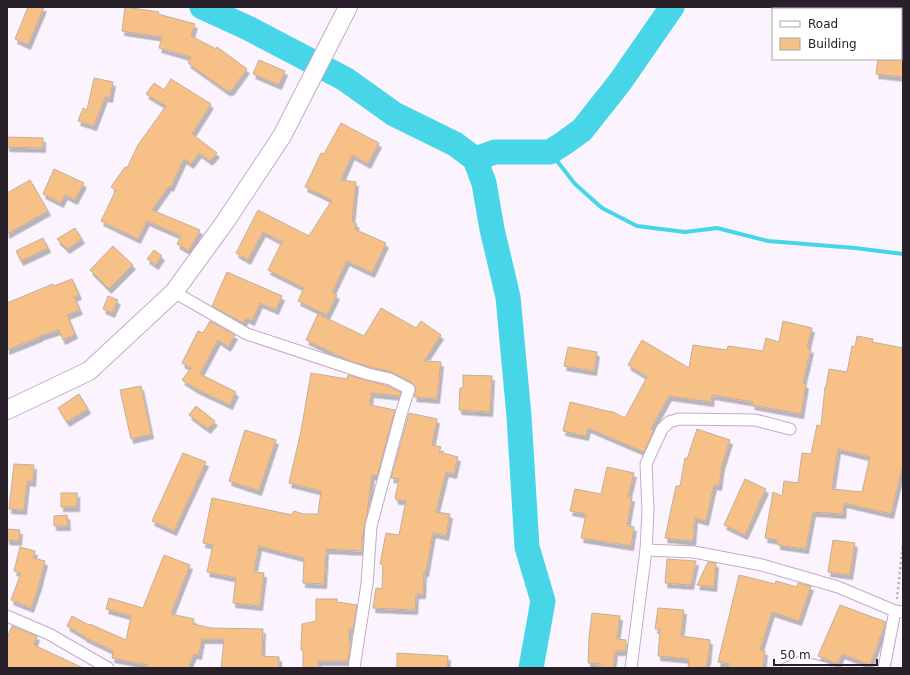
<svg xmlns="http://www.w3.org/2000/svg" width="910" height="675" viewBox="0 0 910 675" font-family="'DejaVu Sans',sans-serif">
  <defs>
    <filter id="shadow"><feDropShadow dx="2.5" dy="4.5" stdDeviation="0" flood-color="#0004"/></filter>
  </defs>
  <rect width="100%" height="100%" fill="#fbf3fd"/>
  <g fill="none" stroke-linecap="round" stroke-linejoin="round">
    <polyline stroke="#46d6e7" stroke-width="4" points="550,152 575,184 602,208 637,226 685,232 717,228 768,241 855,248 903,254"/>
    <g stroke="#46d6e7" stroke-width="25">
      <polyline points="202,7 248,28 345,79 394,114 455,144 475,159 484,183 492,229 508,297 519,416 527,547 543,601 531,668"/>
      <polyline points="475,159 495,152 550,152 564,143 582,130 620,82 672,7"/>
    </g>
  </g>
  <g fill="#f6c086" stroke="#c5ae97" fill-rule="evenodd" filter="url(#shadow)">
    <polygon points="28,7 44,7 28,45 15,39"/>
    <polygon points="125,7 159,12 158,14 195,24 191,36 216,49 217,47 247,69 231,91 227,91 188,63 191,57 159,48 162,37 122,31"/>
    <polygon points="878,59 903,59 903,77 876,74"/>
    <polygon points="259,60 285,71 279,85 253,74"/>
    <polygon points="94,78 113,82 110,98 105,97 94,126 78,121 83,108 87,110"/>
    <polygon points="171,79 211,104 192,134 217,153 210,161 199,153 191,164 184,159 171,187 169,186 152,210 200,230 189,251 177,244 181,236 147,221 138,239 101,221 116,190 111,187 125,167 127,168 138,145 166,106 146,94 154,83 164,90"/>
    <polygon points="341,123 379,143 368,164 352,155 341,180 356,182 352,221 357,224 354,229 386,243 372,273 347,261 332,292 337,295 327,315 298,301 304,288 268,270 282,242 263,232 248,260 236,253 258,210 309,236 332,200 305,187 321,153 324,154"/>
    <polygon points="7,137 43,138 43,148 7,147"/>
    <polygon points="54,169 84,183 75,200 65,195 61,203 43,194"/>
    <polygon points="30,180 48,211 7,234 7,193"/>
    <polygon points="75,228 82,239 67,249 57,239"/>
    <polygon points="43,238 48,248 21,261 16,251"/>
    <polygon points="113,246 133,265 109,289 90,270"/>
    <polygon points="154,250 162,256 156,265 147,259"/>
    <polygon points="227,272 282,296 276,310 260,303 252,321 246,318 243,323 212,306"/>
    <polygon points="72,279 79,295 74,297 80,310 67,315 75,334 63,340 59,330 40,336 40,337 7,350 7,303 53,284 54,286"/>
    <polygon points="108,296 118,300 112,313 103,309"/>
    <polygon points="381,308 416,328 421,321 441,335 424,361 441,362 437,399 414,397 416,388 412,383 392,372 370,367 350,361 306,340 318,314 364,336"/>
    <polygon points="210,321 235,335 228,347 218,340 200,374 236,392 230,405 196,389 182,380 191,368 182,363 198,331 203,333"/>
    <polygon points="783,321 812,328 807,348 811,349 803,383 806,384 801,414 752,405 753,402 712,395 711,402 669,396 651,429 654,430 644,452 588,428 586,436 563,431 570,402 611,412 611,411 625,418 647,377 628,365 642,340 689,368 693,345 727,350 728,346 763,351 766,338 779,342"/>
    <path d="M857,336L873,339L872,342L903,348V464L891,514L844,503L843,514L813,512L806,549L778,545V540L765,538L773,492L782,496L784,481L798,483L802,453L811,454L817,425L821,426L825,387H826L829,369L847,372L852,346L855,347ZM838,449L870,457L862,492L832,489Z"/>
    <polygon points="568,347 597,352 594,371 564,366"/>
    <polygon points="311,373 347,379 348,375 388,386 401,392 400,396 371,393 370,405 395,410 377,476 372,475 367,515 363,534 362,534 362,551 326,549 324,584 303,583 304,558 259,546 254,572 264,573 260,606 233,603 236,578 207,572 213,545 203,543 212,498 292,515 294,511 303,514 318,514 321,491 289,483 301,431"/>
    <polygon points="463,375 492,376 490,412 459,410 460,388 463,388"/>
    <polygon points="141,386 151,434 131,439 120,390"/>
    <polygon points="79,394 88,409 67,422 58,408"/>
    <polygon points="196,406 215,421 208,429 189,415"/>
    <polygon points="409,413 437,419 432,445 441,447 439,452 458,457 454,474 446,472 436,512 450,514 446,536 433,533 426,572 424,572 423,594 416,594 415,610 373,608 376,588 382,589 383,565 380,564 386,533 399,535 406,500 396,500 396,498 395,498 399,479 391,478"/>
    <polygon points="697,429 730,440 722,465 719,486 714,485 706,521 695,518 693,541 665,538 676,486 680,486 685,458 687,459"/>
    <polygon points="245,430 276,440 259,491 229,481"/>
    <polygon points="183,453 206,462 174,531 152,521"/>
    <polygon points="14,464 34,465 33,482 27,481 24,510 9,509"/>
    <polygon points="607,467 634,473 628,497 632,497 627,526 634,527 631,546 581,538 586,514 570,511 575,489 601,494"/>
    <polygon points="745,479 766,489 745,535 724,525"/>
    <rect x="61" y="493" width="16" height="14"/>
    <polygon points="67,515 68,526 54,526 54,516"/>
    <polygon points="7,529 20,530 19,541 7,540"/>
    <polygon points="833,540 855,543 850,575 828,572"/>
    <polygon points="20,547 35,551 33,558 45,561 39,585 31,608 11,600 21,573 14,571"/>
    <polygon points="164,555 190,565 171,614 194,619 193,624 211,628 263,629 262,656 279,657 279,668 221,668 224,639 202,639 199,655 194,654 188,668 146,668 148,665 112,658 113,651 84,637 84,636 67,626 72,616 89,625 90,624 126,640 131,616 106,609 109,598 143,608"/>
    <polygon points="667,559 696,561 691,585 665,583"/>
    <polygon points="708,562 716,563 714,587 697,585"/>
    <polygon points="739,575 775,584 776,581 797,587 798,583 811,586 799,621 772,612 760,650 765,651 763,668 730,668 730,664 718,662"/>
    <polygon points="316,599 337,599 337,602 357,605 353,629 349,629 350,648 348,661 318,661 319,668 303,668 303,650 301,650 302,624 316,621"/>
    <polygon points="840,605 886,622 870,665 842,654 838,664 818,656"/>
    <polygon points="658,608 684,610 681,636 710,640 708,661 707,661 706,668 688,668 689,659 658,656 660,629 655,629"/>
    <polygon points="592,613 620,616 617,639 626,640 626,651 615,651 613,668 600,668 600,664 588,663 589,638"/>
    <polygon points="12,626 37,636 34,645 83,668 7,668 7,638"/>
    <polygon points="397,653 448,656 447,668 397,668"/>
  </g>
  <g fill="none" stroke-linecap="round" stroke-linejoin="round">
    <g stroke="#c0adc6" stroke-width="13">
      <g id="minor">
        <polyline points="174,292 247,334 368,374 390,379 409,389 401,414 371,526 367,584 354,668"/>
        <polyline points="646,550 694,552 762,565 838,587 895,611 903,612"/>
        <polyline points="7,616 49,634 108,668"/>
        <polyline points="631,668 646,550 648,511 646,464 662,429 669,422 679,419 755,420 790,429"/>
        <polyline points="787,668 801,662 825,668"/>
        <polyline points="884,668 895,611"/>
      </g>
    </g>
    <g stroke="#c0adc6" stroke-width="20">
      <polyline id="primary" points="7,410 89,371 174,292 225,222 282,136 348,7"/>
    </g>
    <polyline stroke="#b6afb8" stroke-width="2.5" stroke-dasharray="2 3" stroke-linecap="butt" points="897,599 903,543"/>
    <use href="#minor" stroke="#fff" stroke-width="11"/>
    <use href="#primary" stroke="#fff" stroke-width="18"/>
  </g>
  <rect width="910" height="675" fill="none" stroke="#28212a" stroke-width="16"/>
  <rect x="772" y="8" width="130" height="52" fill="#ffffff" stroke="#a9a6aa"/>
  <rect x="780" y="21" width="20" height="6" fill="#ffffff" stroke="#a9a6aa"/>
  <text x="808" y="28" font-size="12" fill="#28212a">Road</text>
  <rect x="780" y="38" width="20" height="12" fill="#f6c086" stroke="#a9a6aa"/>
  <text x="808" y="48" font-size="12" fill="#28212a">Building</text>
  <path d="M774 659v6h103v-6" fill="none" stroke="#28212a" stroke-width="2"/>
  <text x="780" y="659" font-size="12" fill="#28212a" stroke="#ffffff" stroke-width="3" paint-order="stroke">50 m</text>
</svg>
